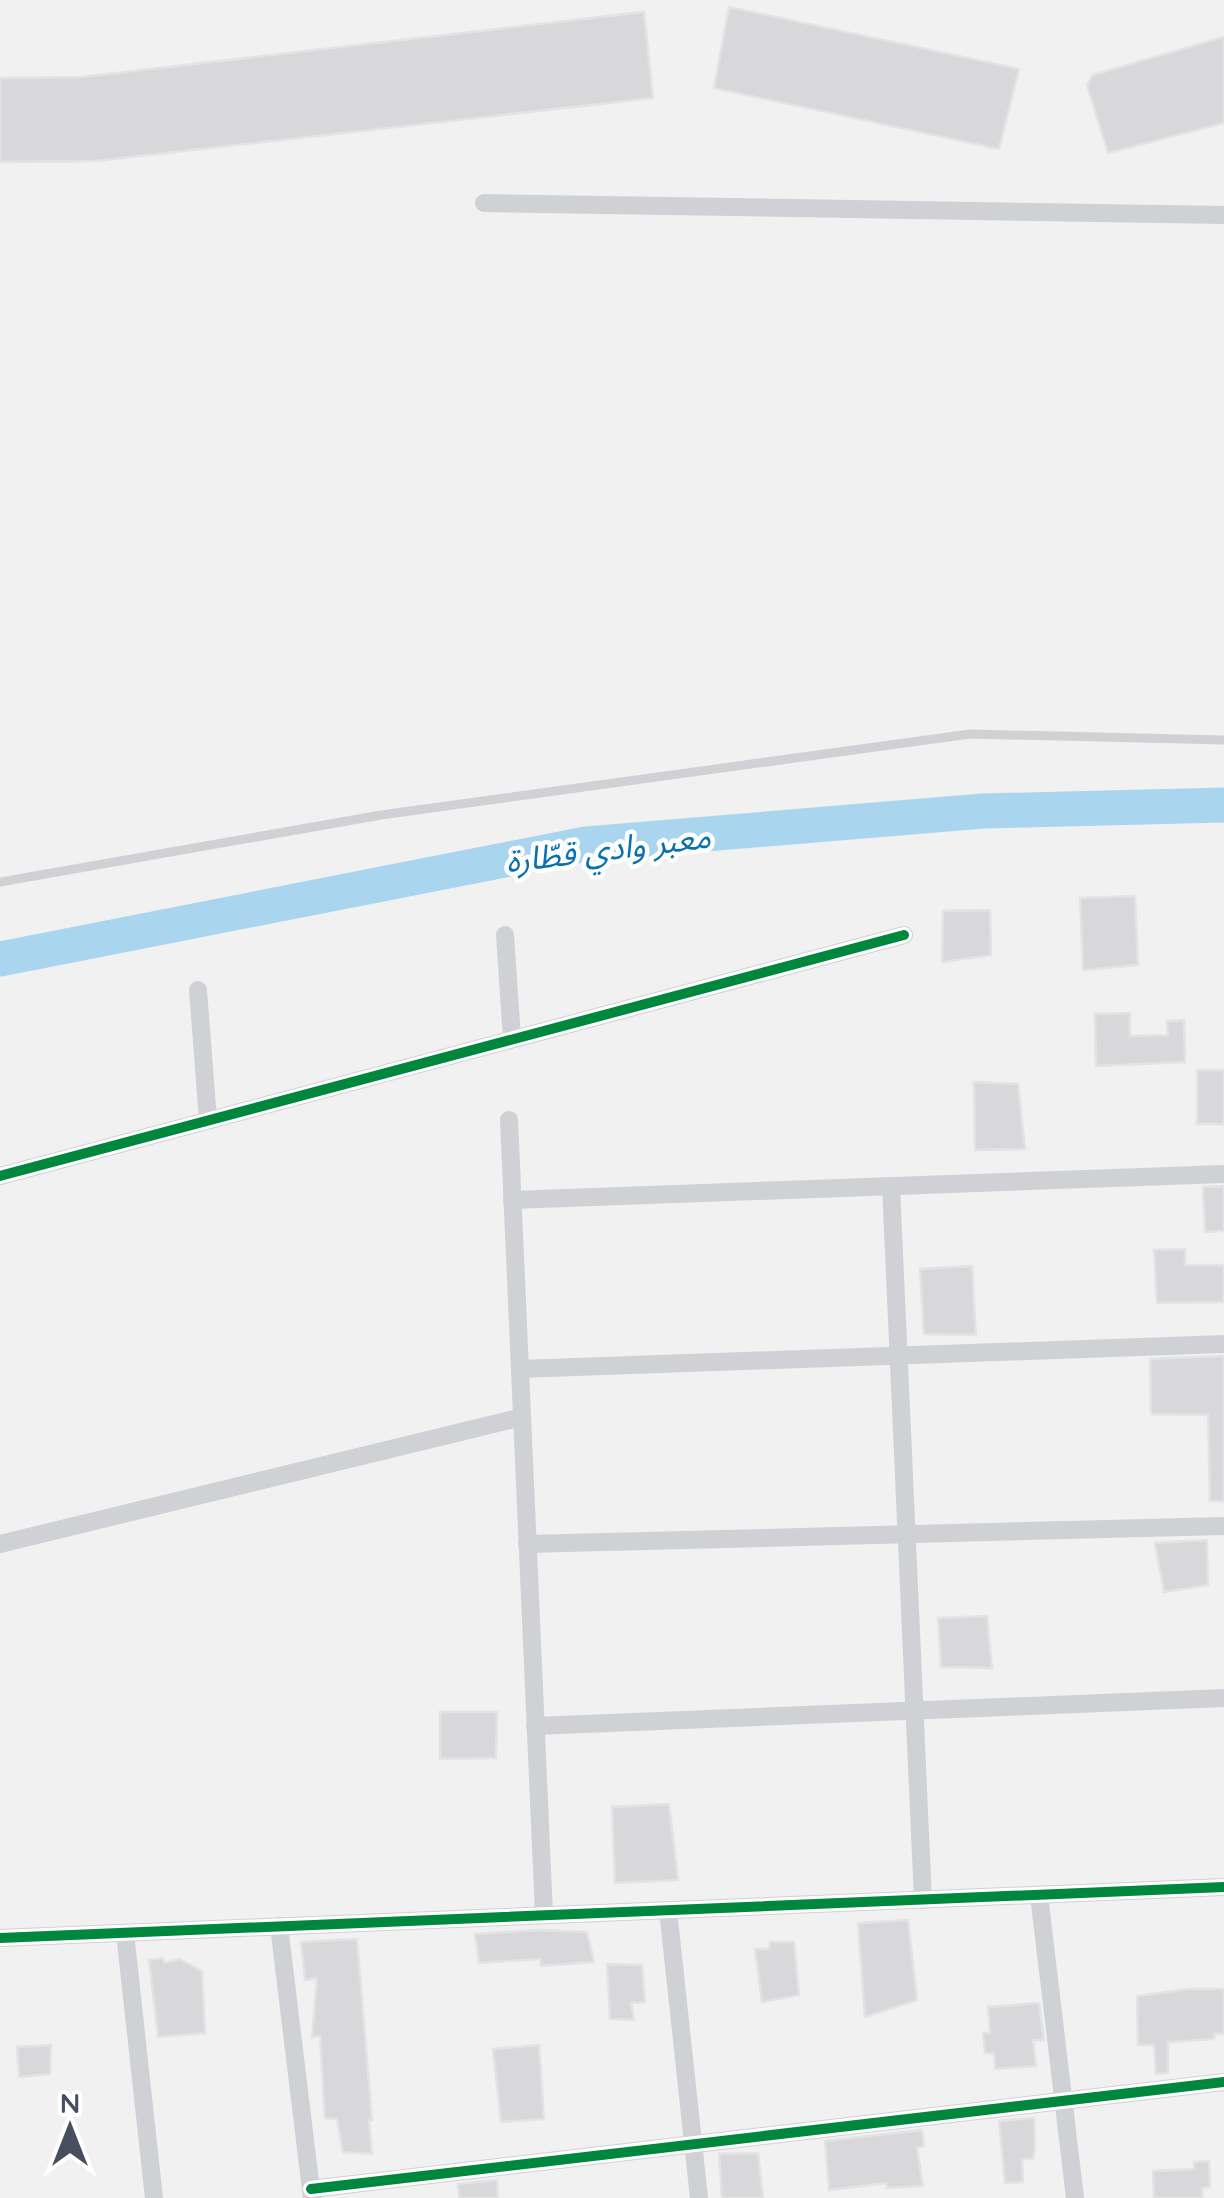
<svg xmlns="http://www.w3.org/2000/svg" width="1224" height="2198" viewBox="0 0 1224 2198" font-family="Quicksand,'Noto Sans Arabic',sans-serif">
  <rect width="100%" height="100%" fill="#f1f1f1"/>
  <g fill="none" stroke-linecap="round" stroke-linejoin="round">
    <polyline stroke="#a9d5ef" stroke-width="35" points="0,959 586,844 983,811 1224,805"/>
  </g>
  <g fill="#d8d8da" stroke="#e2e3e4" stroke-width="2.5">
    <polygon points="729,7 1019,69 999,149 714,88"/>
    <polygon points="644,12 653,98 95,161 0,162 0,78 82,77"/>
    <polygon points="1224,37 1224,123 1108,153 1087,85 1093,75"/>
    <polygon points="1135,896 1138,965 1083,970 1080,898"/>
    <polygon points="990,910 991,955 942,962 943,911"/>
    <polygon points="1130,1013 1130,1036 1168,1035 1167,1021 1184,1020 1185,1062 1096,1066 1095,1014"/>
    <rect x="1197" y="1070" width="27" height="54"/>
    <polygon points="974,1082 1018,1084 1025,1149 975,1150"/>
    <polygon points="1224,1186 1224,1231 1205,1232 1203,1187"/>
    <polygon points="1185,1249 1185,1265 1224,1265 1224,1302 1157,1303 1154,1250"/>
    <polygon points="972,1266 976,1335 924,1334 920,1269"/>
    <polygon points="1224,1356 1224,1501 1210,1501 1208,1415 1151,1414 1150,1359"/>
    <polygon points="1207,1540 1208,1585 1164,1592 1155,1543"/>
    <polygon points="987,1616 992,1668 941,1667 938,1618"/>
    <polygon points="440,1712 497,1712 496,1758 440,1759"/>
    <polygon points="669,1804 678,1880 615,1883 612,1807"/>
    <polygon points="908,1920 917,2000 865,2017 858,1923"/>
    <polygon points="538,1930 587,1932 594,1962 541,1966 540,1959 479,1963 475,1934"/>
    <polygon points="357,1939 372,2120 369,2120 372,2154 343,2152 337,2119 325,2118 320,2036 312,2037 317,1978 305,1980 301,1942"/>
    <polygon points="770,1942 794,1942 799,1995 762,2002 755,1949 769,1949"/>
    <polygon points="162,1958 165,1963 179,1959 202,1971 205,2033 158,2037 149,1960"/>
    <polygon points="607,1964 642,1965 645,2002 631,2003 634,2020 610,2019"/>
    <polygon points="1190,1989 1224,1989 1224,2034 1214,2034 1214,2039 1168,2042 1168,2073 1156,2074 1154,2045 1138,2045 1137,1996"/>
    <polygon points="1039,2003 1044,2040 1033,2040 1036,2066 995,2069 994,2053 985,2053 983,2033 990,2033 988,2007"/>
    <polygon points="51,2045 50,2074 19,2077 17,2047"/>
    <polygon points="539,2045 544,2119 501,2122 493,2049"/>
    <polygon points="1034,2118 1035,2148 1033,2159 1022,2159 1023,2182 1005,2183 999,2121"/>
    <polygon points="922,2130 924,2146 917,2148 923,2186 887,2188 886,2183 829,2190 825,2141"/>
    <polygon points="758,2153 763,2198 722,2198 719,2154"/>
    <polygon points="1209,2161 1210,2187 1202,2188 1202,2198 1154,2198 1153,2171 1194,2169 1194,2162"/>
    <polygon points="497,2180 498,2198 459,2198 458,2184"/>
  </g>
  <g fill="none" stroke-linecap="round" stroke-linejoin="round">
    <polyline stroke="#cfd1d4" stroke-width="9" points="0,882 381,815 970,734 1224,740"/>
    <g stroke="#cfd1d4" stroke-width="18">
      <polyline points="484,203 1224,215"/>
      <polyline points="505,935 512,1039"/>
      <polyline points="198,990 208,1120"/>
      <polyline points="509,1120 544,1915"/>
      <polyline points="0,1176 904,935"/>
      <polyline points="891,1186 923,1900"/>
      <polyline points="512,1200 1224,1174"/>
      <polyline points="520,1369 1224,1344"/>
      <polyline points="0,1544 522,1417"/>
      <polyline points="527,1544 1224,1526"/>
      <polyline points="535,1726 1224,1698"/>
      <polyline points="1039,1895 1075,2198"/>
      <polyline points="668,1910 699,2198"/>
      <polyline points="279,1926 312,2198"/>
      <polyline points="125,1933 154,2198"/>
      <polyline points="0,1938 1224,1887"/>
      <polyline points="311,2189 1224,2082"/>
    </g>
    <g stroke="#fff" stroke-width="16">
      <g id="cycleway">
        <polyline points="0,1176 904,935"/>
        <polyline points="0,1938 1224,1887"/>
        <polyline points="311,2189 1224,2082"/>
      </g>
    </g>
    <use href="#cycleway" stroke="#00873e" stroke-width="10"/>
  </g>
  <g text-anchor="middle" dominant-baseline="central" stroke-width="9" stroke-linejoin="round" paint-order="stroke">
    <g font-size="32" font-style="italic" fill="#0971af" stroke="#fff">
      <text transform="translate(608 848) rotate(-7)">معبر وادي قطّارة</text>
    </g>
  </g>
  <g transform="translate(70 2128)" stroke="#ffffff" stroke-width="8" paint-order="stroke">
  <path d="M0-8L18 38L0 25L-18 38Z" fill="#474f5e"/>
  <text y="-15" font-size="28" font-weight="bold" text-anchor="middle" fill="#474f5e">N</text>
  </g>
</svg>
